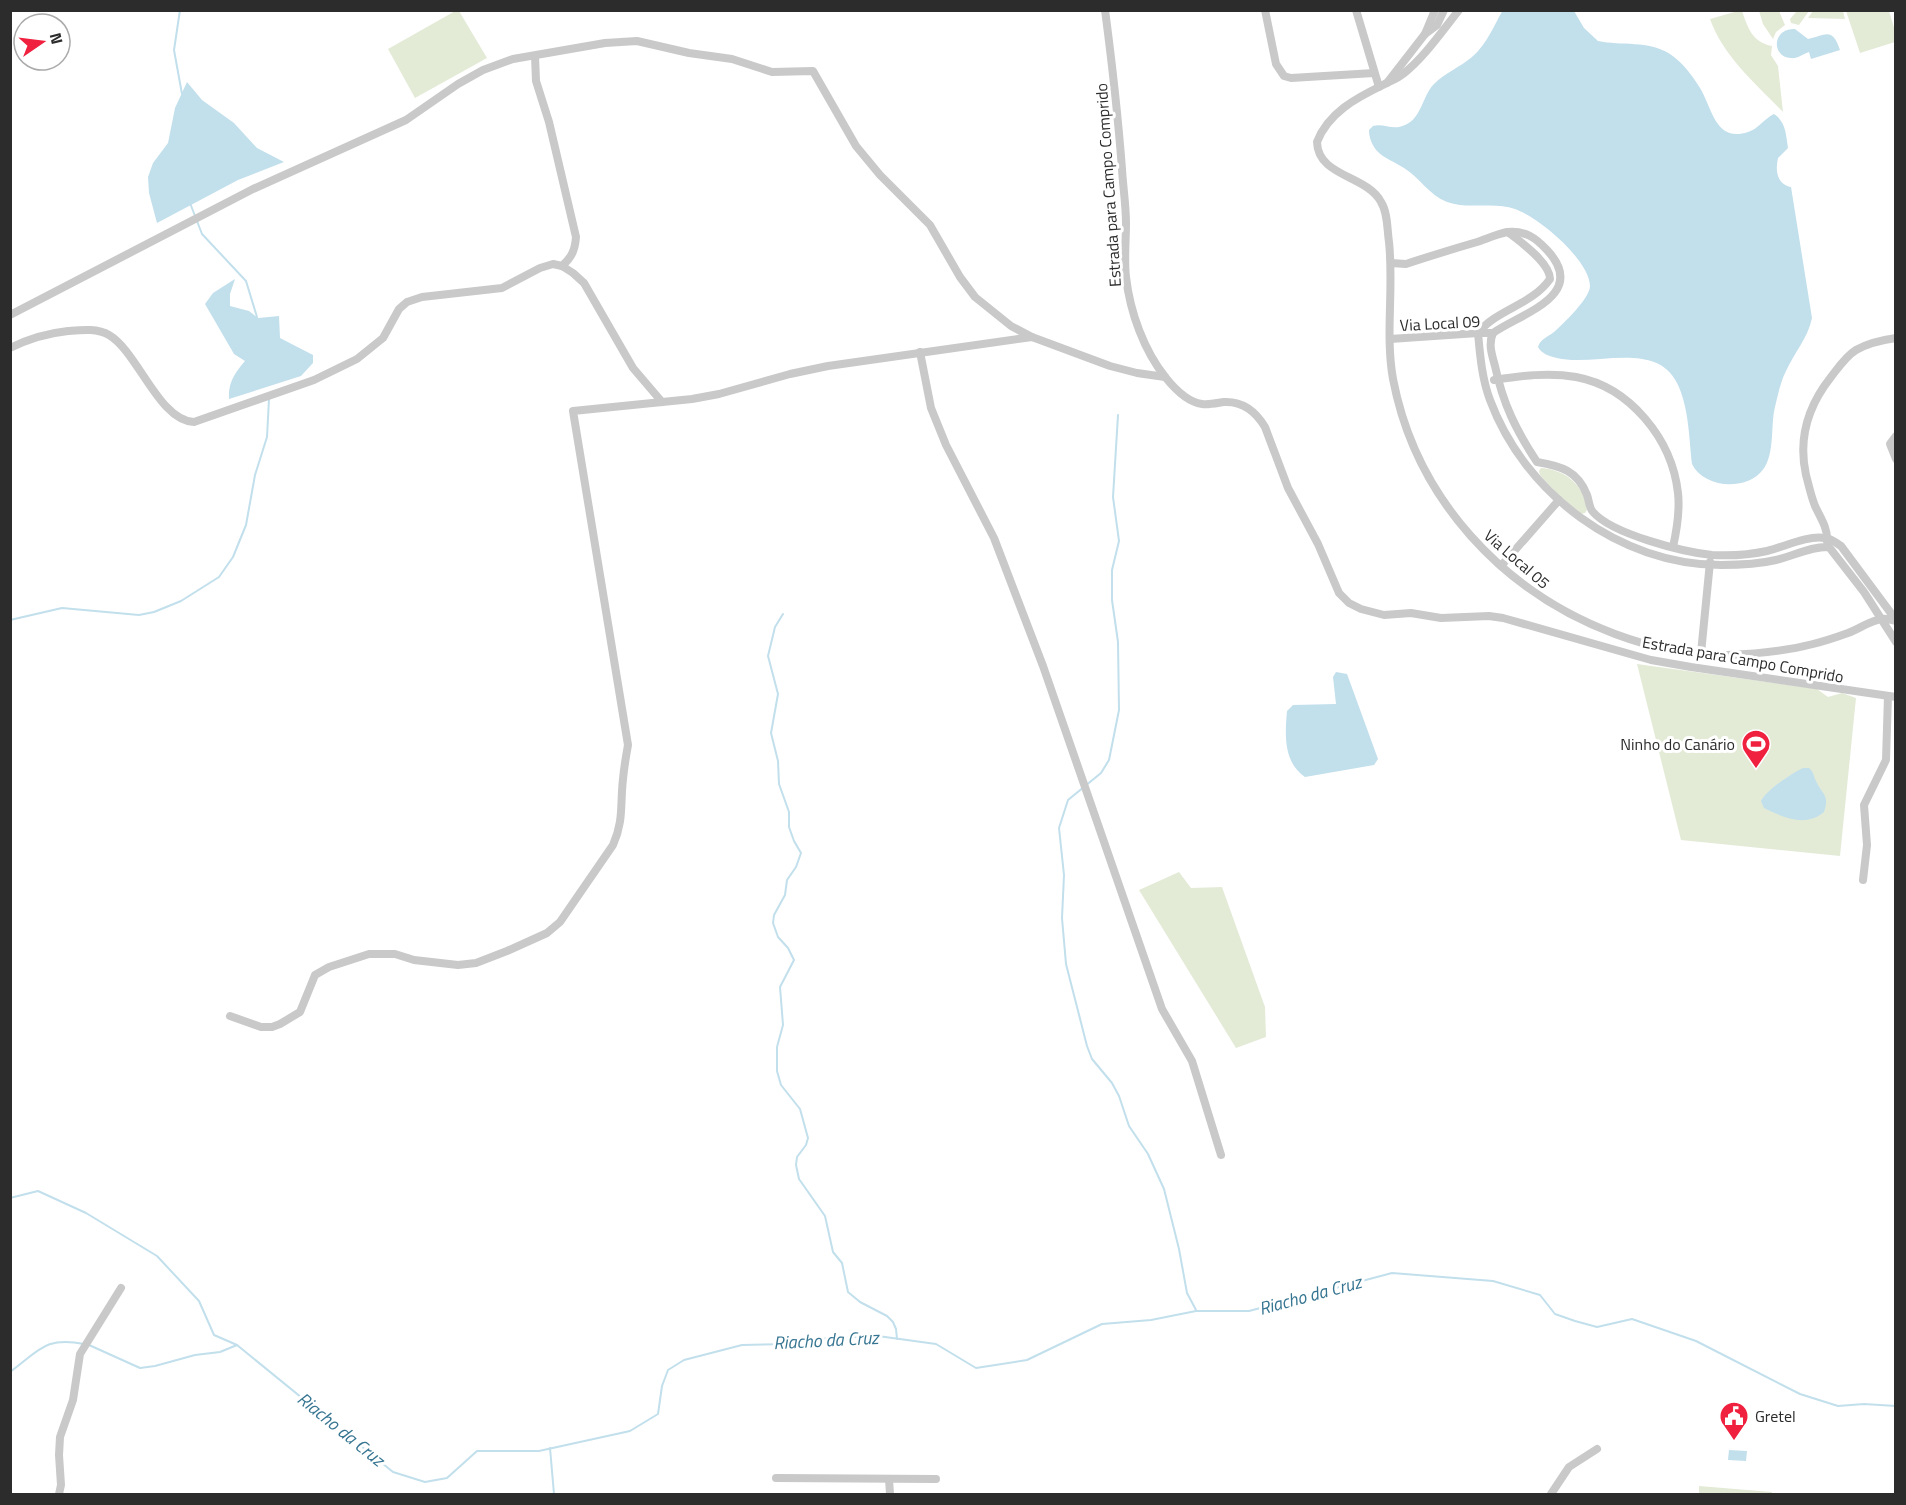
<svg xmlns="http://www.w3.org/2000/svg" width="1906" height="1505" viewBox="0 0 1906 1505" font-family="'Titillium Web',sans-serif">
  <rect width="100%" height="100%" fill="#fff"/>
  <g fill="#e3ebd7">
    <polygon points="457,10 459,11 487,58 415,98 388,49"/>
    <path d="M1738,11H1742C1748,28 1752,42 1772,46L1771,55L1778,66L1783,112C1756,84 1723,56 1710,19Z"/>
    <polygon points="1759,11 1779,11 1785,25 1776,32 1773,39 1763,24"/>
    <polygon points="1797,11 1809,11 1799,25 1791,23 1790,19"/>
    <polygon points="1843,11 1845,19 1808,18 1813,11"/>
    <polygon points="1846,11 1889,11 1895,31 1895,42 1860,53"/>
    <path d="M1541,468C1566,470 1584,485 1587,510L1585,513L1581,514L1559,496L1540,475L1539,471Z"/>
    <polygon points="1637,664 1817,689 1828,697 1842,693 1856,698 1840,856 1681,840"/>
    <polygon points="1179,872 1191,888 1222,887 1265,1007 1266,1037 1236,1048 1139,890"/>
    <polygon points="1699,1486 1772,1492 1772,1494 1699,1494"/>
  </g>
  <g fill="#c2dfec">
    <path d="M1503,10L1574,11L1584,28L1598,41C1622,46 1648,40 1670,54C1683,63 1692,75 1700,88C1712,107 1715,143 1748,132C1758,129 1764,119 1774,114C1786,122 1786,135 1788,148L1778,158C1775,171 1777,184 1791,187L1812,318C1808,338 1794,353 1786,371C1780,383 1778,395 1775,407C1770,426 1776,458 1760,473C1742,491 1703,487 1692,464C1689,438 1689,407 1677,383C1656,340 1594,367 1557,358C1549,356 1542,354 1538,347C1540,339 1548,337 1554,332C1564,323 1590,298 1590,286C1589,259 1538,217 1515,209C1494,201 1469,210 1447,202C1429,195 1420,178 1404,168C1395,162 1385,159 1377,151C1372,145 1369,138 1369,130L1373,126C1384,123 1393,131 1405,125C1422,118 1422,96 1434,84C1445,73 1460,67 1472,57C1487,44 1493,27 1503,10Z"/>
    <path d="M1795,29L1808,39C1825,36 1832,26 1840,50L1811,59L1809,52C1803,54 1797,59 1791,58C1771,57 1772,28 1795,29Z"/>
    <polygon points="187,82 202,100 234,123 257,148 284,162 238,180 157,223 149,193 148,177 153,163 168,143 175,108"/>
    <path d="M235,279L230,294V306L249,311L258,318L279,316L280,338L313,355V363L301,376L229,399C228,382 235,373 245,361L234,354L205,304L213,293Z"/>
    <path d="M1336,672L1347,674L1378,759L1374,765L1305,777C1283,762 1285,734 1287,711L1293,705L1336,704L1333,677Z"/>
    <path d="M1803,768H1809C1814,772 1813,775 1816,781C1822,795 1830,794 1824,812C1805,828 1783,817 1764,808L1761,801C1766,790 1791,774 1803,768Z"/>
    <polygon points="1729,1450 1747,1451 1746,1461 1728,1460"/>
  </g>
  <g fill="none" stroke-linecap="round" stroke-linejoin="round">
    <g stroke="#c2dfec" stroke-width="2">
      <polyline points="180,10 174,50 182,94"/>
      <polyline points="190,203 202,234 246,281 257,317"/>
      <polyline points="1118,415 1113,497 1119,541 1112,570 1112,600 1118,642 1119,710 1109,760 1101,773 1068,800 1059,828 1064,875 1062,918 1066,964 1087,1046 1092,1059 1112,1083 1119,1096 1129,1126 1148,1154 1164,1189 1179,1249 1187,1293 1196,1310"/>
      <polyline points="783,614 775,627 768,656 778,694 771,733 778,761 779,784 789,812 789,827 794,841 801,853 796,867 787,880 785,895 774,915 773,923 778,937 788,948 794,960 780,987 783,1025 777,1047 777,1071 781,1085 800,1109 808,1138 806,1145 797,1157 796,1165 799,1179 825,1216 833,1252 842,1263 848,1292 860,1302 887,1316 893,1322 896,1329 897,1339"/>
      <polyline points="10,620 62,608 139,615 154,612 181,601 219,577 233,557 246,525 255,475 267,437 269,399"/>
      <polyline points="10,1198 38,1191 86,1213 157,1256 199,1301 214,1335 237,1345 393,1472 425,1482 447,1478 477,1451 539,1451 630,1431 658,1414 662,1386 668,1370 684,1360 742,1345 793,1344 816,1339 878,1336 936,1344 976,1368 1027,1360 1102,1324 1151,1320 1196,1311 1249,1311 1392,1273 1493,1281 1540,1295 1555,1314 1575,1321 1597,1327 1632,1319 1696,1341 1800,1394 1838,1406 1864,1404 1896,1406"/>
      <polyline points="89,1345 140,1368 155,1366 195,1355 220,1352 237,1345"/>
      <path d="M10,1372C39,1351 45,1336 84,1344"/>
      <polyline points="550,1448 554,1494"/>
    </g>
    <g stroke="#c9c9c9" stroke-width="8">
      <path d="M1105,10C1112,63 1118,116 1122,169C1123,187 1126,205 1126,223C1126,241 1124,260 1126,277C1130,312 1144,351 1166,378C1174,388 1188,402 1202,404C1209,405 1217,403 1224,402C1243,401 1256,412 1265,427L1288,488L1318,544L1339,593L1349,603L1361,609L1384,615L1411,613L1441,618L1489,616L1503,618L1651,660L1691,667L1896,697"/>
      <polyline points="1265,10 1276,64 1284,76 1291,78 1374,73"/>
      <polyline points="1356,10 1379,87"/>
      <path d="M1459,10C1443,30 1423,59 1403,74C1397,79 1390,81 1383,85C1356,98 1328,113 1317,142C1318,177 1367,175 1381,202C1388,213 1387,229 1389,242C1394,288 1385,334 1393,379C1416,499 1503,592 1615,634C1650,647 1689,656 1727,655C1756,654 1786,651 1813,644C1825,641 1837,637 1848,633C1859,629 1871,620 1882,619C1886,618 1891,620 1896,621"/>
      <polyline points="1425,34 1435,10"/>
      <path d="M535,56L536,81L549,122L576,237C575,250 572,257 562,266"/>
      <polyline points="1387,83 1425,34 1437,25 1444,10"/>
      <path d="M1509,233C1521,242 1550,263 1550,279C1532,305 1497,309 1478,333C1480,355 1482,379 1490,400C1525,494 1620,565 1721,565C1739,565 1759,564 1776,560C1793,556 1812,546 1829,547L1864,592L1896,642"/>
      <path d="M1391,263L1406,264C1430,256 1453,249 1477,242C1486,239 1497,234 1507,232C1525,230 1536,238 1547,250C1589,295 1522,313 1493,333C1488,344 1492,355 1495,366C1503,404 1516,430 1537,462C1561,466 1578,471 1587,495C1589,500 1589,508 1593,512C1612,534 1683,552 1712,555C1730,556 1749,555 1767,551C1784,547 1807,535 1825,538C1831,538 1836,543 1841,546L1896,620"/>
      <polyline points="10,315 253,189 406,120 458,84 483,70 513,59 605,43 637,41 689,53 732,59 772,72 813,71 856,146 880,175 930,225 960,277 975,297 1011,326 1032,337"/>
      <polyline points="1390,339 1478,333 1493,333"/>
      <path d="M10,348C28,339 49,333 68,331C81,330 97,328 109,335C138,352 159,421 194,422L314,380L357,359L383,338L399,309L407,302L422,297L502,288L540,268L553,264L562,266L573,273L584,283L633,368L662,402"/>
      <polyline points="920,352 931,408 946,445 994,538 1043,666 1162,1009 1192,1061 1221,1155"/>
      <path d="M1494,380C1521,376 1548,372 1576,377C1630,387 1672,439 1678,493C1680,511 1677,529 1673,547"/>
      <polyline points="1896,436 1890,444 1896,459"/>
      <path d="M1827,541C1828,528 1820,517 1815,506C1811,496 1809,486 1806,475C1798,439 1808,406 1831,377C1838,368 1846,356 1856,350C1868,343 1882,340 1896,338"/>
      <polyline points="1501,566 1559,500"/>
      <polyline points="1701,653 1710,562"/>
      <polyline points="1863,880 1867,845 1864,805 1886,760 1888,696"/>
      <path d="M230,1016L261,1027H272L280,1024L300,1012L315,975L329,967L369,954H395L414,960L458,965L476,963L507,951L547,933L560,922L613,845C624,820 620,805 623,779C624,768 626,756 628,745L573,411L692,399L719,394L790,374L828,366L1032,337L1110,366L1137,373L1165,377"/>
      <polyline points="776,1478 936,1479"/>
      <polyline points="889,1479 890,1494"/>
      <polyline points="59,1494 61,1485 59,1455 60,1437 73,1400 80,1354 121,1288"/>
      <polyline points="1551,1494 1569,1467 1597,1449"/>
    </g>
  </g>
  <defs>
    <g id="stadium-pin" transform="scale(1.5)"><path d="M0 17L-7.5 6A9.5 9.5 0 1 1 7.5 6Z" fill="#ef213f" stroke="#fff"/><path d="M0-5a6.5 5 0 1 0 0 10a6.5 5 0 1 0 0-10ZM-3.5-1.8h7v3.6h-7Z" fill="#fff"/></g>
    <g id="civic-pin" transform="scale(1.5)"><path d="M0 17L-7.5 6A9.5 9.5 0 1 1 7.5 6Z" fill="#ef213f" stroke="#fff"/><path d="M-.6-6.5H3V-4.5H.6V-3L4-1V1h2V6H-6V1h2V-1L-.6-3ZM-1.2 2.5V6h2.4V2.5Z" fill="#fff"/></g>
  </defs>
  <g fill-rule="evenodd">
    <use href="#stadium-pin" x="1756" y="744"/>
    <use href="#civic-pin" x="1734" y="1416"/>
  </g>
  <g text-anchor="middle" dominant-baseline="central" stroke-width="6" stroke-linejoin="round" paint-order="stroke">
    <g font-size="16" fill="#2c2c2c" stroke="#fff">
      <text transform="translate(1108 185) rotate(-94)">Estrada para Campo Comprido</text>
      <text transform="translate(1440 323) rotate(-3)">Via Local 09</text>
      <text transform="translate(1517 559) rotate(41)">Via Local 05</text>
      <text transform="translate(1743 659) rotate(10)">Estrada para Campo Comprido</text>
    </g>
    <g font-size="16" fill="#2c2c2c" stroke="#fff" text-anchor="end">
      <text x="1735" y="744">Ninho do Canário</text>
      <text x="1755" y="1416" text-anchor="start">Gretel</text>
    </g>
    <g font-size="18" font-style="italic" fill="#367591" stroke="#fff">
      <text transform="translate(1310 1295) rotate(-15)">Riacho da Cruz</text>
      <text transform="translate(826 1340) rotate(-3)">Riacho da Cruz</text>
      <text transform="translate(341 1429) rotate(39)">Riacho da Cruz</text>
    </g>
  </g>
  <rect width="1906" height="1505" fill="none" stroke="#2c2c2c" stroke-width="24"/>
  <g transform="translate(42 42) rotate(76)"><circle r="28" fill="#ffffff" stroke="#ababab" stroke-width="1.5"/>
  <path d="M0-4.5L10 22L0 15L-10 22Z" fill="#ef213f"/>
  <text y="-9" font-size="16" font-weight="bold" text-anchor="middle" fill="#2c2c2c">N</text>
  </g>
</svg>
